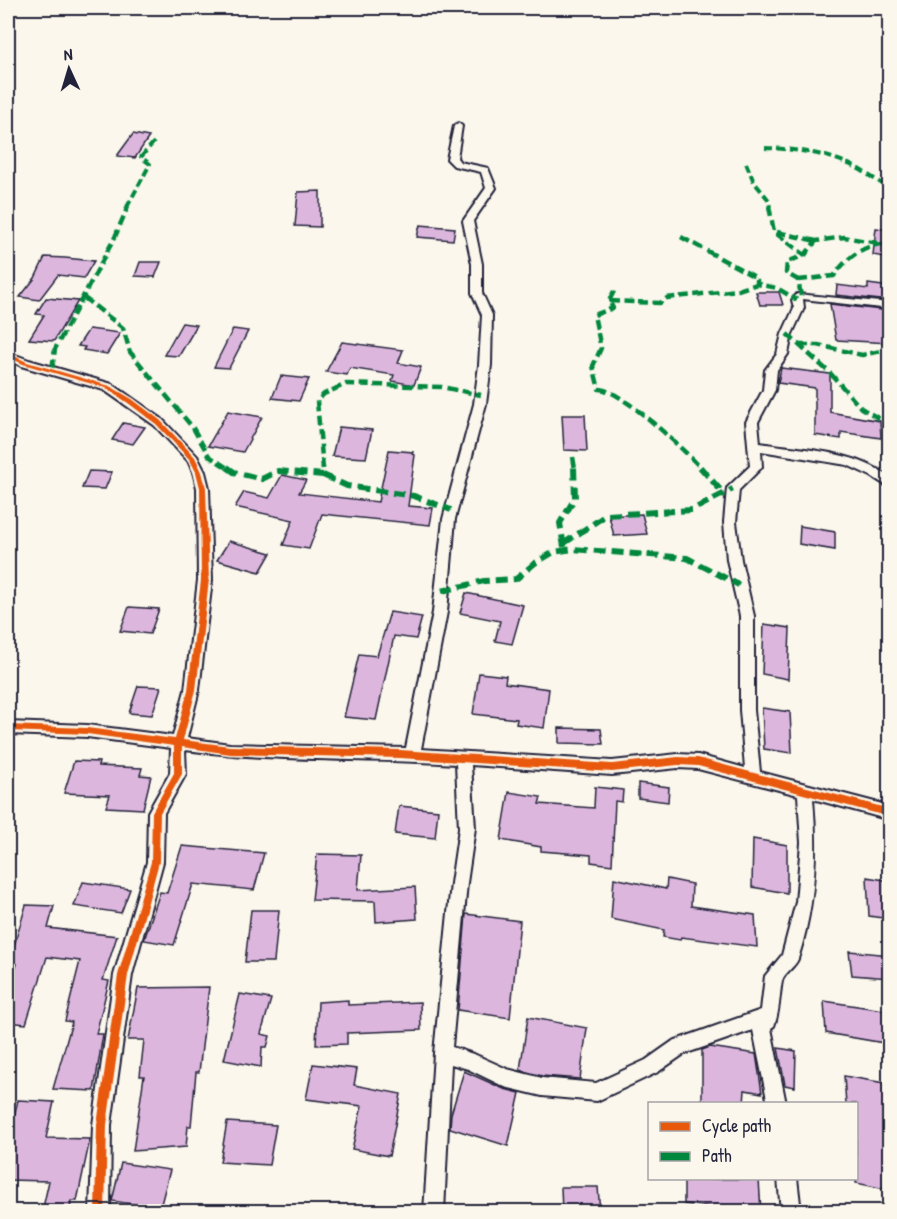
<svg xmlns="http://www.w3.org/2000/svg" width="897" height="1219" viewBox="0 0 897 1219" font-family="'Patrick Hand',sans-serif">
  <rect width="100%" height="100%" fill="#fbf7ec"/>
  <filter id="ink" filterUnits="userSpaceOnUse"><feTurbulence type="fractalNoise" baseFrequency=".0167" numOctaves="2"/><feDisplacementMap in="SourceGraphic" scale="12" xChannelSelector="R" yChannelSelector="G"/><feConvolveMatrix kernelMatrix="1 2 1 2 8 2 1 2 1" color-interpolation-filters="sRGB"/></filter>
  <g filter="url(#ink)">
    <g fill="#ddb6de" stroke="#22223b" stroke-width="1.5">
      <polygon points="133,134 149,137 135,158 117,156"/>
      <polygon points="320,191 320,227 295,226 298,192"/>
      <polygon points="420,225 455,228 453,240 417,237"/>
      <polygon points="876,228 890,230 890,258 873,255"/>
      <polygon points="45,257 65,258 94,261 84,278 58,275 39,300 20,297 35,278"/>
      <polygon points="140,262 161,262 155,277 135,276"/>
      <polygon points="868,284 890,287 890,301 836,295 837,285 868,289"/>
      <polygon points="756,292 779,292 783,305 760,305"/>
      <polygon points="46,298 78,301 54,341 29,339 44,315 36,314"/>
      <polygon points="830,304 890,311 890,343 836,340"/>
      <polygon points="182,323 197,325 179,356 164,355"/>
      <polygon points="89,329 120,333 107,354 83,350 85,347 78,346"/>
      <polygon points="233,329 248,331 229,368 214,367"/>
      <polygon points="342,342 403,350 398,363 421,367 414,385 392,381 394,375 350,368 347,375 326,372"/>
      <polygon points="781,368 830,374 830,412 880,421 881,438 841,432 841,439 815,435 815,388 778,383"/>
      <polygon points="281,376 309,379 299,401 272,398"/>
      <polygon points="228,411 262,417 243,452 208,446"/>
      <polygon points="562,415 585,415 587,451 564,450"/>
      <polygon points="123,423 145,427 133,444 112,440"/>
      <polygon points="339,427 372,430 366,458 332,456"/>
      <polygon points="389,450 413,452 412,454 415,455 408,506 433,508 430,525 322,514 309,549 283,545 293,520 235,507 244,492 269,498 282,475 306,480 299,493 378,502"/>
      <polygon points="89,471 112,472 105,489 82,488"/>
      <polygon points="642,514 647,534 614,536 609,516"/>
      <polygon points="800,526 835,532 835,550 799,544"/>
      <polygon points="229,541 271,553 260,572 217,560"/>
      <polygon points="466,593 523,605 512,644 495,641 500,621 460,613"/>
      <polygon points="129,607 159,609 150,634 120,631"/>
      <polygon points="390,612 422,617 416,639 394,636 376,720 344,717 359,654 377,656"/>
      <polygon points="764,624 790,628 788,679 762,674"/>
      <polygon points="479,673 506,676 505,683 549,689 544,728 516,724 517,719 473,714"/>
      <polygon points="138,686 161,687 152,715 129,713"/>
      <polygon points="762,708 790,712 792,753 764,749"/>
      <polygon points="559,728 601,729 603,744 559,743"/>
      <polygon points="74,761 99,762 98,766 142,768 140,775 151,776 143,809 106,807 110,795 64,793"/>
      <polygon points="638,783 669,787 668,802 638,798"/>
      <polygon points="595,787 623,790 622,802 615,801 612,865 591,862 591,855 541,851 541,847 501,840 509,792 541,797 539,804 594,808"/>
      <polygon points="399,806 438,810 435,838 395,834"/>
      <polygon points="753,839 787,845 787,893 752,887"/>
      <polygon points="182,846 264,853 254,890 193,884 174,945 144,940 160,892 167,893"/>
      <polygon points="317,854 361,855 358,890 415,887 417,919 376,922 375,901 312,900"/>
      <polygon points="867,877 890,881 890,919 869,916"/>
      <polygon points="614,878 666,889 667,879 692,884 691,906 755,915 757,947 681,937 680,940 663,937 664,930 611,919"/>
      <polygon points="83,882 130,889 121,913 74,906"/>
      <polygon points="26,905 54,906 48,928 117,936 103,980 109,981 96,1034 103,1034 94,1091 53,1089 72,1022 65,1021 80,961 47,957 26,1024 8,1022 8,991 17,964 9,963"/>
      <polygon points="251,910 279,910 274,962 245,962"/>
      <polygon points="466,914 520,921 510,1018 458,1010"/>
      <polygon points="849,951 890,955 890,978 852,975"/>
      <polygon points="209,987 199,1072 196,1072 191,1126 188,1126 186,1147 133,1151 144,1076 140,1076 144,1040 128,1040 138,988"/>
      <polygon points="240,994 271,999 261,1034 270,1036 267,1047 262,1047 261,1067 224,1060"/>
      <polygon points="348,1000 348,1005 420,1002 421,1030 347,1033 347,1044 316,1045 318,1002"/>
      <polygon points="824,1001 890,1011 890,1044 826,1033"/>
      <polygon points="528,1017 587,1028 580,1079 542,1076 520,1070"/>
      <polygon points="710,1047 756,1054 762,1093 745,1090 744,1104 702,1104 702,1050"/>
      <polygon points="778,1048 796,1051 795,1087 785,1085"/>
      <polygon points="313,1064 357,1069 354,1085 401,1094 389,1156 352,1149 362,1106 306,1099"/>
      <polygon points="464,1071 504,1089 520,1093 508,1146 450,1128 451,1114"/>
      <polygon points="844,1076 890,1084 890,1190 856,1183 856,1104 846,1104"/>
      <polygon points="18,1100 54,1102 46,1138 90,1139 77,1201 71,1201 70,1212 42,1212 49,1181 8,1180 8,1142"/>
      <polygon points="227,1122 276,1125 269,1165 220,1162"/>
      <polygon points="121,1163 170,1170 160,1208 112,1201"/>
      <polygon points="684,1179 759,1179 761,1212 684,1204"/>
      <polygon points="561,1187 598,1187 600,1212 562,1212"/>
    </g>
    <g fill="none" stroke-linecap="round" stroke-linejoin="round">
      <g stroke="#22223b" stroke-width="4">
        <g id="minor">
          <path d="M458,123L462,126L457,158L460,162L488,168L496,188L473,221L482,264V293L492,315L491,365L486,404L455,519L447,612L421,749L612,761L678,754L698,755L745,768L740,710V616L727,560L724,522L727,488L750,466L746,422L763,390L765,370L777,354L782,334L794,308L792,300L797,294L890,303V309L803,299L804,308L792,334L788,354L777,370L775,390L758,422L760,443C804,450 853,450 890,477V488L871,476L847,465L761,451L762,467L739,490L736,522L741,560L754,616V710L760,772L890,806V820L813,799C818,854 815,906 798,959C795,967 784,973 782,981C779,996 780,1011 774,1026L771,1028L786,1104H768L753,1030L684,1054L658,1072L597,1101L542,1096L505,1087L468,1069L451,1064L444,1212H424L434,1053L451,883L459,828L456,764C366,758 275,762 185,750L186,774L164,813L163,862L132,975L111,1125L110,1212H90L93,1125L114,975L147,862L148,812L170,773L171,748L87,737L8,734V722L87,725L173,736L185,690L198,580L197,488L193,472L188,461L154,425L104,390L21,366L8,359V352L29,360L112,384L162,419L197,456L205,472L209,488L212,580L199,690L187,738L230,744L406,748L433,612L443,519L474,404L479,365L482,315L472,293V264L463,221L486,188L481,172L454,166L447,159L454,126ZM471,765L612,775L678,768L698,769L798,795L801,843L796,902L782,955L765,976L761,1010L673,1041L646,1060L596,1083L542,1078L507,1069L476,1055L452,1047L467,883L475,828Z"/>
          <polygon points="778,1178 797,1178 801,1212 781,1212"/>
        </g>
      </g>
      <use href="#minor" fill="#fbf7ec" fill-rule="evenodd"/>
      <g stroke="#00873e" stroke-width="4" stroke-dasharray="8 4" stroke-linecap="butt">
        <path d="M765,148C795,149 826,153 853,166C866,172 877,182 890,188"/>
        <polyline points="746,163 754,182 768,199 770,207"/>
        <polyline points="127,207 150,164 141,157 154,142"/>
      </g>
      <g stroke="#00873e" stroke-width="4.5" stroke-dasharray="10 4.5" stroke-linecap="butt">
        <polyline points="769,206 774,232 805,255"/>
        <polyline points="777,232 816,241"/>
        <polyline points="681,237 757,278 757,284"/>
        <path d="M798,280L834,276C848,256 865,243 890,244"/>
        <path d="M614,291L609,301L613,308L594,315L601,348L593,366L599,389C621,389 685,451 702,469"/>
        <polyline points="801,296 798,280 786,273 787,262 805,255 816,241 844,237 878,243"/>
        <polyline points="83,297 123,328 130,352 193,428 209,456 229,469"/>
        <polyline points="609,301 660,303 667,298 738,290 757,284 777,288 797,300"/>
        <polyline points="787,334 831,374 861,408 890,425"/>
        <polyline points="799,345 818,345 862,355 890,349"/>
        <polyline points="52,369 55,349 115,237 128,206"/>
        <polyline points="573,457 575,469"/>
        <polyline points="323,469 317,401 324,394 346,384 442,387 481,395"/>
      </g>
      <g stroke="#00873e" stroke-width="6" stroke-dasharray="12 6" stroke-linecap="butt">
        <polyline points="227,467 234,472 262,479 278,471 323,475 323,467"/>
        <polyline points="700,467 724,494"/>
        <polyline points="323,475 347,486 414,496 451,510"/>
        <polyline points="563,544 606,515 692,510 733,489"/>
        <polyline points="564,547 560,523 575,498 574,467"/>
        <polyline points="442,591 484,581 516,579 535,563 554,552 573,549 687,558 739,585"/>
      </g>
      <g stroke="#fbf7ec" stroke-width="3">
        <polygon id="cycleway" points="8,353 27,362 110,386 132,399 160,420 195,457 202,472 206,488 209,580 196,690 183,740 230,746 400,750 612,764 678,757 698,758 890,809 890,817 698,766 678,765 612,772 400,758 230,754 182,747 182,774 160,813 159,862 128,975 107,1125 105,1212 95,1212 97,1125 118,975 151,862 152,812 174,773 174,746 87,734 8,731 8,725 87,728 175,739 188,690 201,580 200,488 196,472 190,460 156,424 128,403 106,388 23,364 8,357"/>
      </g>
      <use href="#cycleway" fill="#e8590c" fill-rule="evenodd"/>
    </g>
  </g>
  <rect width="897" height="1219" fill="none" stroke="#fbf7ec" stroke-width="30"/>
  <rect x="15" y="15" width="867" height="1189" fill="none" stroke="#22223b" stroke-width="2" filter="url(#ink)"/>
  <rect x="648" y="1102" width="210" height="78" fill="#fbf7ec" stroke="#a4a2a5" stroke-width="1.5"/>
  <rect x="660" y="1122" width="30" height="9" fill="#e8590c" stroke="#a4a2a5" stroke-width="1.5"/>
  <text x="702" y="1132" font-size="18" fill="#22223b">Cycle path</text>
  <rect x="660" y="1152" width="30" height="9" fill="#00873e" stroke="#a4a2a5" stroke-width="1.5"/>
  <text x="702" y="1162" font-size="18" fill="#22223b">Path</text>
  <g transform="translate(69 69) rotate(356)" stroke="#fbf7ec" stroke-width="4.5" paint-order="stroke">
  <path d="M0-4.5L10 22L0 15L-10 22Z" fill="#22223b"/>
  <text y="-9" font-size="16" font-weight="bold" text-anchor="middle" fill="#22223b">N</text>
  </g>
</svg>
